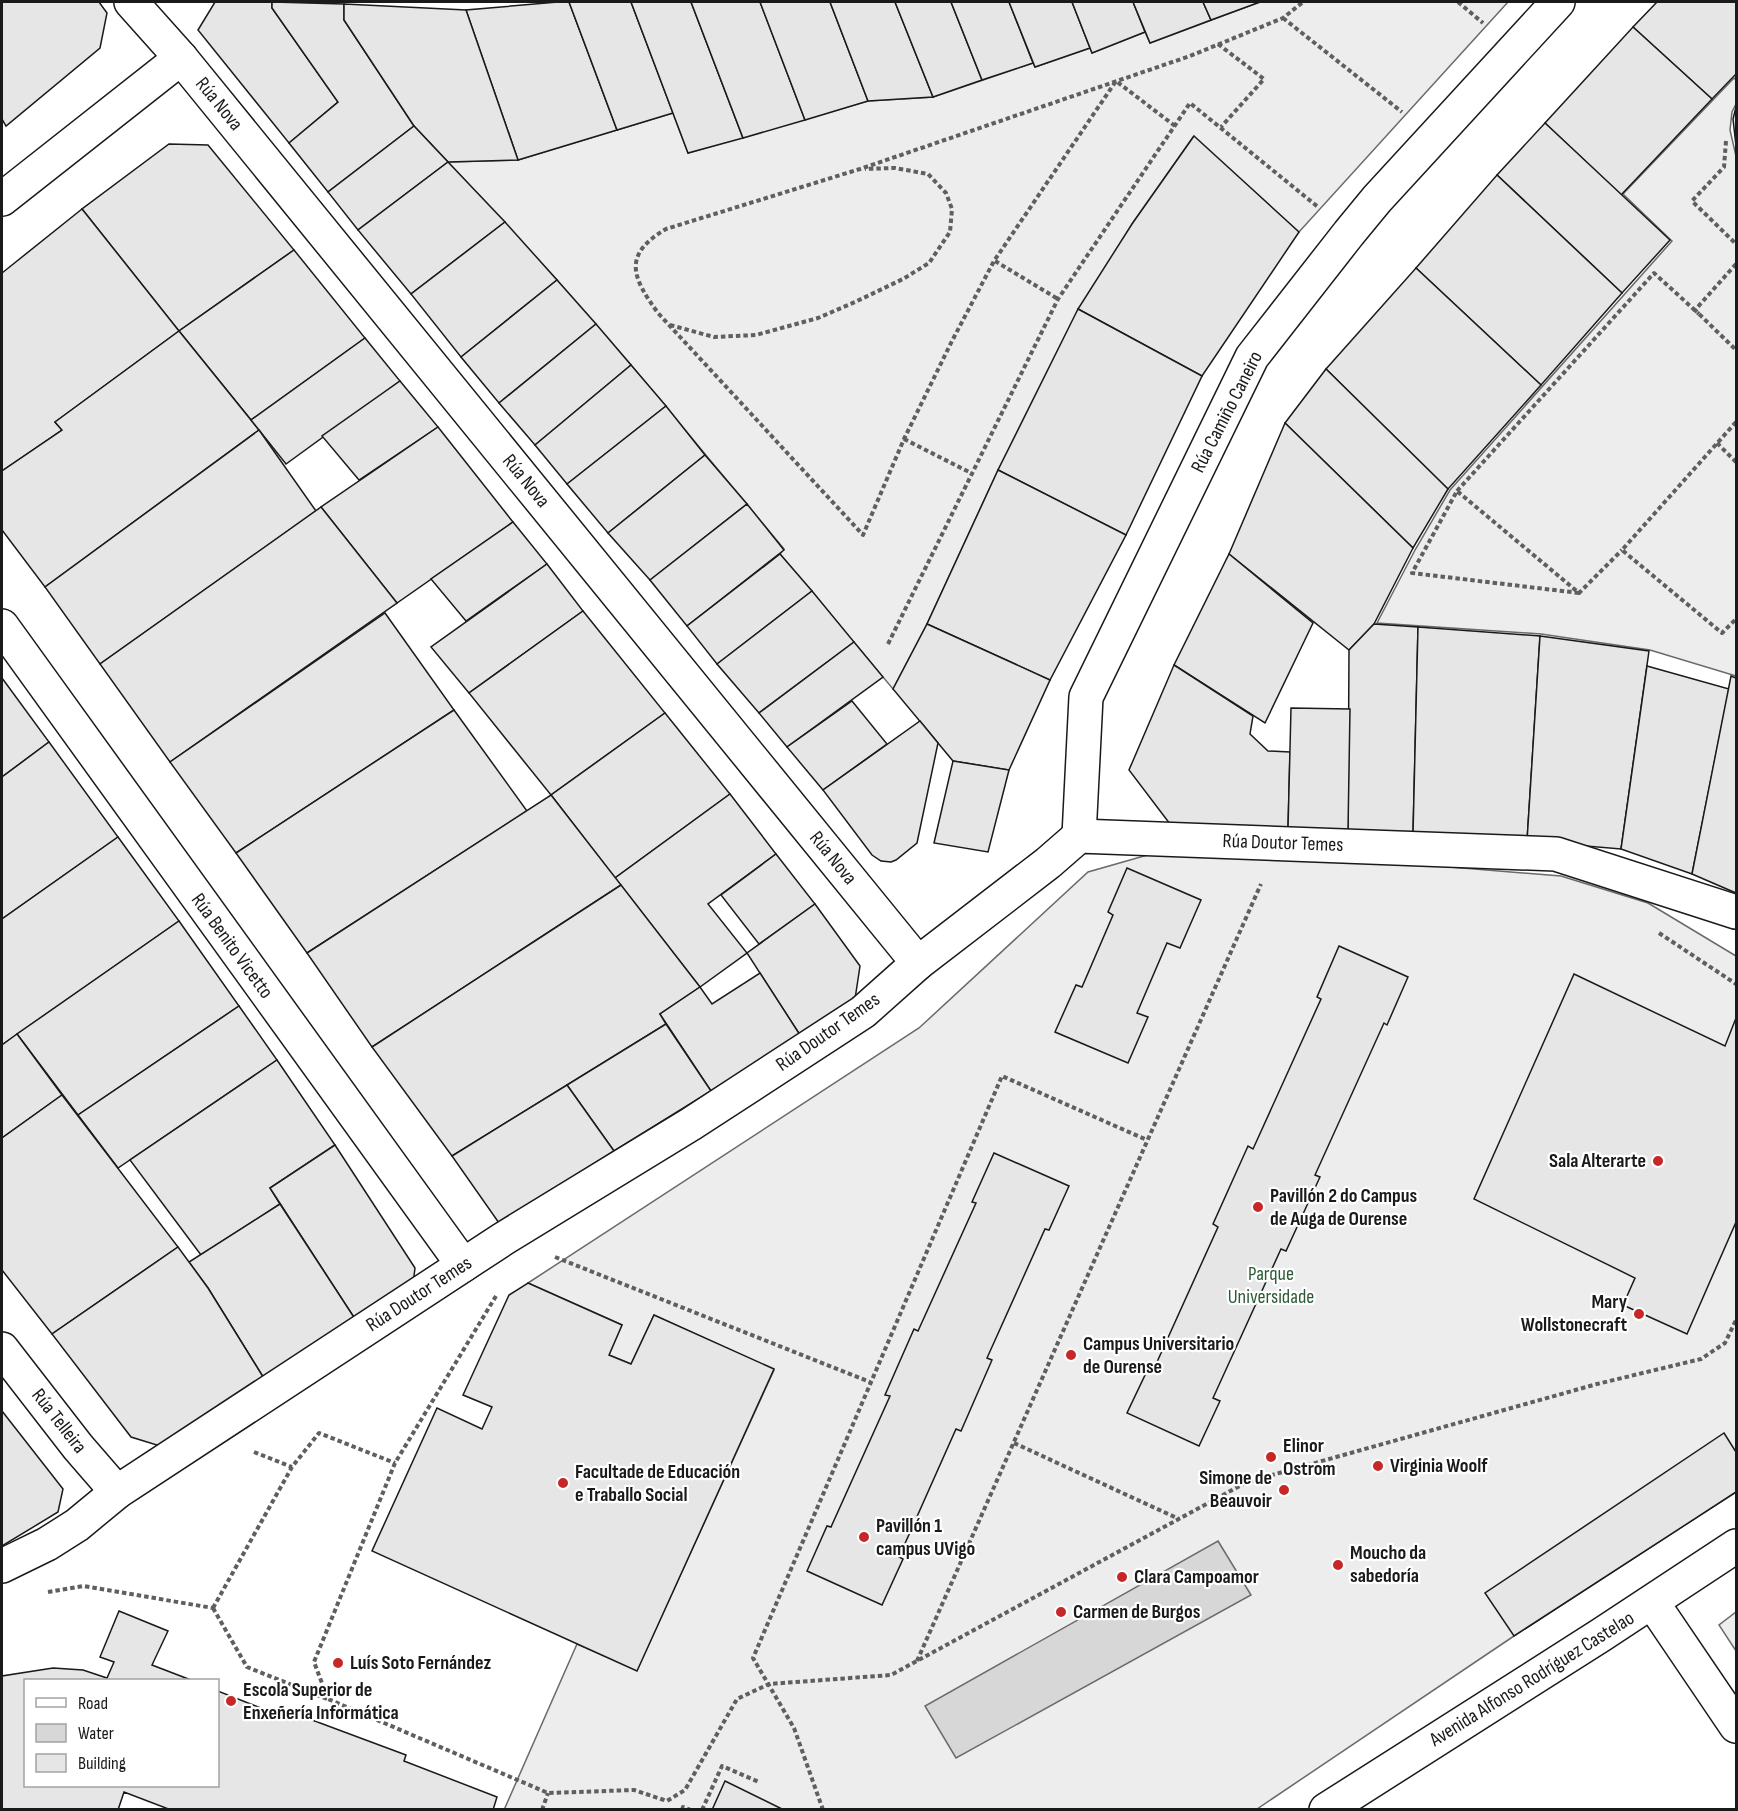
<svg xmlns="http://www.w3.org/2000/svg" width="1738" height="1811" viewBox="0 0 1738 1811" font-family="'Sofia Sans Condensed',sans-serif">
  <rect width="100%" height="100%" fill="#fff"/>
  <g fill="#ededed" stroke="#6a6a6a" stroke-width="1.5">
    <polygon points="1260,2 1508,2 1299,232 1193,137 1132,224 998,470 927,624 893,689 780,554 784,549 631,365 557,280 448,162 518,160 673,113 688,153 868,101 933,97 1033,63 1035,67 1090,48 1092,53 1145,32 1150,43"/>
    <polygon points="1734,78 1736,80 1736,104 1732,112 1730,130 1736,156 1736,676 1650,650 1541,634 1377,623 1415,550 1450,490 1672,241 1623,194"/>
    <polygon points="1151,854 1377,861 1561,876 1648,903 1736,956 1736,1492 1514,1636 1257,1809 504,1810 577,1644 637,1670 774,1370 654,1315 631,1364 609,1355 622,1325 528,1283 919,1028 1088,872"/>
    <polygon points="1736,1612 1736,1651 1719,1625"/>
  </g>
  <polygon fill="#d7d7d7" stroke="#6a6a6a" stroke-width="1.5" points="1218,1541 1251,1595 956,1758 925,1706"/>
  <g fill="#e6e6e6" stroke="#1a1a1a" stroke-width="1.5">
    <polygon points="2,2 99,2 107,13 100,48 6,126 2,119"/>
    <polygon points="215,2 272,2 272,8 338,102 289,143 198,30"/>
    <polygon points="272,2 344,4 344,20 414,126 328,192 289,143 338,102 272,8"/>
    <polygon points="558,2 569,2 617,130 518,160 466,10"/>
    <polygon points="569,2 631,2 673,113 617,130"/>
    <polygon points="631,2 691,2 743,138 688,153"/>
    <polygon points="691,2 760,2 805,120 743,138"/>
    <polygon points="760,2 830,2 868,101 805,120"/>
    <polygon points="830,2 895,2 933,97 868,101"/>
    <polygon points="895,2 951,2 982,80 933,97"/>
    <polygon points="951,2 1009,2 1033,63 982,80"/>
    <polygon points="1009,2 1072,2 1090,48 1035,67"/>
    <polygon points="1072,2 1133,2 1145,32 1092,53"/>
    <polygon points="1133,2 1203,2 1211,20 1150,43"/>
    <polygon points="1203,2 1260,2 1211,20"/>
    <polygon points="1657,2 1736,2 1736,74 1712,99 1633,27"/>
    <polygon points="344,4 466,10 518,160 448,162 414,126 344,20"/>
    <polygon points="1633,27 1712,99 1621,195 1545,123"/>
    <polygon points="1736,107 1736,146 1733,119"/>
    <polygon points="1545,123 1670,240 1622,293 1497,175"/>
    <polygon points="414,126 448,162 358,230 328,192"/>
    <polygon points="1194,136 1299,232 1202,376 1078,309 1132,224"/>
    <polygon points="169,144 208,145 294,250 179,331 82,209"/>
    <polygon points="448,162 505,222 411,294 358,230"/>
    <polygon points="1497,175 1622,293 1541,385 1416,268"/>
    <polygon points="82,209 179,331 55,422 62,430 2,471 2,273"/>
    <polygon points="505,222 557,280 461,357 411,294"/>
    <polygon points="294,250 365,338 251,420 179,331"/>
    <polygon points="1416,268 1541,385 1448,489 1326,369"/>
    <polygon points="557,280 596,324 499,403 461,357"/>
    <polygon points="1078,309 1202,376 1126,535 998,470"/>
    <polygon points="596,324 631,365 535,445 499,403"/>
    <polygon points="179,331 259,430 45,587 2,530 2,471 62,430 55,422"/>
    <polygon points="365,338 400,381 286,464 251,420"/>
    <polygon points="631,365 666,406 567,484 535,445"/>
    <polygon points="1326,369 1448,489 1413,548 1285,423"/>
    <polygon points="400,381 438,427 359,480 322,436"/>
    <polygon points="666,406 705,455 608,533 567,484"/>
    <polygon points="1285,423 1413,548 1374,624 1349,650 1229,554"/>
    <polygon points="438,427 513,522 397,603 321,507"/>
    <polygon points="259,430 316,511 100,664 45,587"/>
    <polygon points="705,455 747,504 650,580 608,533"/>
    <polygon points="998,470 1126,535 1050,680 927,624"/>
    <polygon points="747,504 784,550 687,626 650,580"/>
    <polygon points="321,507 397,603 170,762 100,664"/>
    <polygon points="513,522 547,564 466,621 431,579"/>
    <polygon points="780,554 812,591 717,664 687,626"/>
    <polygon points="1229,554 1313,623 1265,723 1174,665"/>
    <polygon points="547,564 583,611 469,693 431,647"/>
    <polygon points="812,591 854,642 759,713 717,664"/>
    <polygon points="583,611 665,713 551,795 469,693"/>
    <polygon points="385,613 454,710 236,853 170,762"/>
    <polygon points="927,624 1050,680 1009,770 953,761 893,689"/>
    <polygon points="1374,624 1418,627 1413,834 1348,831 1349,650"/>
    <polygon points="1418,627 1540,636 1527,841 1413,834"/>
    <polygon points="1540,636 1649,651 1621,849 1527,841"/>
    <polygon points="854,642 883,677 787,747 759,713"/>
    <polygon points="1174,665 1253,716 1250,734 1268,751 1290,752 1288,829 1170,824 1129,770"/>
    <polygon points="1647,666 1729,689 1692,874 1621,849"/>
    <polygon points="1731,676 1736,678 1736,893 1692,874"/>
    <polygon points="2,678 49,742 2,777"/>
    <polygon points="852,701 887,744 823,790 787,747"/>
    <polygon points="1291,708 1350,709 1348,831 1288,829"/>
    <polygon points="454,710 527,811 307,953 236,853"/>
    <polygon points="665,713 730,794 615,878 551,795"/>
    <polygon points="920,721 938,743 917,843 896,860 891,862 881,861 872,855 823,790"/>
    <polygon points="49,742 118,837 2,919 2,777"/>
    <polygon points="953,761 1009,770 988,852 934,843"/>
    <polygon points="730,794 776,854 708,904 747,953 700,987 615,878"/>
    <polygon points="551,795 621,885 372,1047 307,953"/>
    <polygon points="118,837 179,921 2,1045 2,919"/>
    <polygon points="776,854 815,904 759,944 721,895"/>
    <polygon points="1127,868 1201,900 1180,948 1167,943 1137,1013 1148,1017 1128,1063 1055,1032 1076,985 1082,987 1113,915 1108,912"/>
    <polygon points="621,885 700,987 660,1014 666,1024 452,1156 372,1047"/>
    <polygon points="815,904 860,966 855,999 800,1035 747,953"/>
    <polygon points="179,921 239,1006 78,1115 17,1034"/>
    <polygon points="1339,946 1408,977 1387,1025 1384,1023 1315,1175 1320,1177 1286,1251 1281,1249 1213,1398 1220,1401 1199,1446 1127,1413 1147,1371 1152,1373 1218,1227 1213,1224 1248,1146 1253,1149 1321,999 1317,997"/>
    <polygon points="760,973 800,1035 711,1091 660,1014 700,987 712,1004"/>
    <polygon points="1574,974 1725,1046 1736,1018 1736,1222 1687,1334 1623,1305 1635,1278 1474,1199"/>
    <polygon points="239,1006 277,1060 118,1168 78,1115"/>
    <polygon points="666,1024 711,1091 614,1151 567,1085"/>
    <polygon points="17,1034 62,1095 2,1138 2,1045"/>
    <polygon points="277,1060 335,1145 270,1188 280,1204 201,1255 130,1160"/>
    <polygon points="567,1085 614,1151 499,1223 452,1156"/>
    <polygon points="62,1095 178,1247 52,1334 2,1270 2,1138"/>
    <polygon points="335,1145 415,1268 413,1284 357,1322 270,1188"/>
    <polygon points="994,1153 1069,1186 1049,1230 1045,1229 987,1358 992,1360 961,1431 956,1429 899,1557 903,1559 882,1605 807,1571 827,1526 831,1527 890,1396 885,1395 914,1329 918,1331 976,1203 972,1202"/>
    <polygon points="280,1204 357,1322 265,1380 208,1288 189,1262"/>
    <polygon points="178,1247 208,1288 265,1380 160,1446 131,1437 52,1334"/>
    <polygon points="528,1283 622,1325 609,1355 631,1364 654,1315 774,1369 637,1671 372,1551 437,1408 482,1429 492,1407 463,1395 509,1295"/>
    <polygon points="2,1411 63,1489 58,1512 2,1546"/>
    <polygon points="1724,1433 1736,1452 1736,1492 1514,1636 1485,1593"/>
    <polygon points="119,1611 168,1631 152,1665 191,1680 26,1680 26,1786 218,1786 218,1691 286,1718 288,1711 406,1755 404,1761 497,1797 493,1810 171,1810 124,1792 118,1810 2,1810 2,1676 53,1668 83,1670 107,1678 114,1662 100,1657"/>
    <polygon points="725,1781 784,1810 712,1810"/>
  </g>
  <g fill="none" stroke-linecap="round" stroke-linejoin="round">
    <g stroke="#1a1a1a" stroke-width="36">
      <g id="street">
        <polyline points="131,2 181,58 918,963"/>
        <polyline points="2,199 181,58"/>
        <polyline points="2,626 463,1265"/>
        <polyline points="1079,836 1086,697 1252,357 1349,233 1377,199 1558,2"/>
        <polyline points="2,1349 78,1447 117,1492"/>
        <polyline points="2,1566 47,1544 77,1525 117,1492 503,1239 691,1124 863,1012 918,963 1048,863 1079,836 1556,854 1736,912"/>
        <polyline points="1652,1602 1736,1726"/>
        <polyline points="1326,1810 1601,1635 1736,1546"/>
      </g>
    </g>
    <g stroke="#5f5f5f" stroke-width="4" stroke-dasharray="4.5 3" stroke-linecap="butt">
      <polyline points="1458,2 1483,23"/>
      <polyline points="1283,18 1402,112"/>
      <polyline points="1218,44 1264,79 1221,127"/>
      <path d="M1175,126L1116,81L994,261L952,341L904,439L863,535L658,313C632,277 622,255 666,229L860,169L1190,56L1283,18L1303,2"/>
      <polyline points="1726,141 1724,167 1692,201 1736,244"/>
      <polyline points="995,261 1058,299"/>
      <polyline points="1736,264 1695,310 1736,350"/>
      <polyline points="670,325 714,337 756,335 818,318 855,302 903,279 929,263 950,232 952,209 946,193 928,174 895,168 865,169"/>
      <polyline points="1736,422 1622,550 1722,633 1736,619"/>
      <polyline points="904,439 971,473"/>
      <polyline points="1717,443 1736,462"/>
      <polyline points="1457,491 1654,273 1699,314"/>
      <polyline points="1579,593 1412,573 1457,491 1579,593 1622,550"/>
      <polyline points="888,644 1058,299 1190,103 1318,207"/>
      <polyline points="1659,933 1736,984"/>
      <polyline points="555,1257 870,1382"/>
      <polyline points="496,1296 395,1463 314,1662 328,1699 548,1793 634,1790 667,1801 685,1790 737,1699 769,1684 891,1675 1247,1482 1597,1384 1701,1359 1725,1343 1736,1320"/>
      <polyline points="1014,1443 1179,1519"/>
      <polyline points="254,1452 292,1467"/>
      <polyline points="48,1592 83,1586 213,1608"/>
      <polyline points="213,1608 292,1467 319,1433 395,1463"/>
      <polyline points="213,1608 247,1667 327,1699"/>
      <polyline points="917,1661 1261,884"/>
      <polyline points="542,1810 548,1793"/>
      <polyline points="682,1810 683,1807 691,1810"/>
      <polyline points="702,1810 722,1766 759,1782"/>
      <polyline points="823,1810 794,1728 753,1658 1002,1076 1147,1140"/>
    </g>
    <use href="#street" stroke="#fff" stroke-width="33"/>
  </g>
  <g fill="#c62828" stroke="#fff" stroke-width="2">
    <circle cx="1658" cy="1161" r="6"/>
    <circle cx="1258" cy="1207" r="6"/>
    <circle cx="1639" cy="1314" r="6"/>
    <circle cx="1071" cy="1355" r="6"/>
    <circle cx="1271" cy="1457" r="6"/>
    <circle cx="1378" cy="1466" r="6"/>
    <circle cx="563" cy="1483" r="6"/>
    <circle cx="1284" cy="1490" r="6"/>
    <circle cx="864" cy="1537" r="6"/>
    <circle cx="1338" cy="1565" r="6"/>
    <circle cx="1122" cy="1577" r="6"/>
    <circle cx="1061" cy="1612" r="6"/>
    <circle cx="338" cy="1663" r="6"/>
    <circle cx="231" cy="1701" r="6"/>
  </g>
  <g text-anchor="middle" dominant-baseline="central" stroke-width="4.5" stroke-linejoin="round" paint-order="stroke">
    <g font-size="20" fill="#1a1a1a" stroke="#fff">
      <text transform="translate(219 104) rotate(51)">Rúa Nova</text>
      <text transform="translate(1227 412) rotate(-63)">Rúa Camiño Caneiro</text>
      <text transform="translate(526 481) rotate(51)">Rúa Nova</text>
      <text transform="translate(1283 843) rotate(2)">Rúa Doutor Temes</text>
      <text transform="translate(833 858) rotate(51)">Rúa Nova</text>
      <text transform="translate(232 946) rotate(54)">Rúa Benito Vicetto</text>
      <text transform="translate(828 1032) rotate(-35)">Rúa Doutor Temes</text>
      <text transform="translate(419 1294) rotate(-33)">Rúa Doutor Temes</text>
      <text transform="translate(59 1421) rotate(52)">Rúa Telleira</text>
      <text transform="translate(1532 1679) rotate(-32)">Avenida Alfonso Rodríguez Castelao</text>
    </g>
    <g font-size="20" font-weight="bold" fill="#1a1a1a" stroke="#fff" text-anchor="start">
      <text x="1646" y="1161" text-anchor="end">Sala Alterarte</text>
      <text x="1270" y="1196">Pavillón 2 do Campus<tspan x="1270" dy="23">de Auga de Ourense</tspan></text>
      <text x="1627" y="1302" text-anchor="end">Mary<tspan x="1627" dy="23">Wollstonecraft</tspan></text>
      <text x="1083" y="1344">Campus Universitario<tspan x="1083" dy="23">de Ourense</tspan></text>
      <text x="1283" y="1446">Elinor<tspan x="1283" dy="23">Ostrom</tspan></text>
      <text x="1390" y="1466">Virginia Woolf</text>
      <text x="575" y="1472">Facultade de Educación<tspan x="575" dy="23">e Traballo Social</tspan></text>
      <text x="1272" y="1478" text-anchor="end">Simone de<tspan x="1272" dy="23">Beauvoir</tspan></text>
      <text x="876" y="1526">Pavillón 1<tspan x="876" dy="23">campus UVigo</tspan></text>
      <text x="1350" y="1553">Moucho da<tspan x="1350" dy="23">sabedoría</tspan></text>
      <text x="1134" y="1577">Clara Campoamor</text>
      <text x="1073" y="1612">Carmen de Burgos</text>
      <text x="350" y="1663">Luís Soto Fernández</text>
      <text x="243" y="1690">Escola Superior de<tspan x="243" dy="23">Enxeñería Informática</tspan></text>
    </g>
    <g font-size="20" fill="#2b5a34" stroke="#fff">
      <text x="1271" y="1274">Parque<tspan x="1271" dy="23">Universidade</tspan></text>
    </g>
  </g>
  <rect width="1738" height="1811" fill="none" stroke="#1a1a1a" stroke-width="6"/>
  <rect x="24" y="1679" width="195" height="108" fill="#ffffff" stroke="#a3a3a3" stroke-width="1.5"/>
  <rect x="36" y="1698" width="30" height="9" fill="#ffffff" stroke="#a3a3a3" stroke-width="1.5"/>
  <text x="78" y="1709" font-size="18" fill="#1a1a1a">Road</text>
  <rect x="36" y="1724" width="30" height="18" fill="#d7d7d7" stroke="#a3a3a3" stroke-width="1.5"/>
  <text x="78" y="1739" font-size="18" fill="#1a1a1a">Water</text>
  <rect x="36" y="1754" width="30" height="18" fill="#e6e6e6" stroke="#a3a3a3" stroke-width="1.5"/>
  <text x="78" y="1769" font-size="18" fill="#1a1a1a">Building</text>
</svg>
